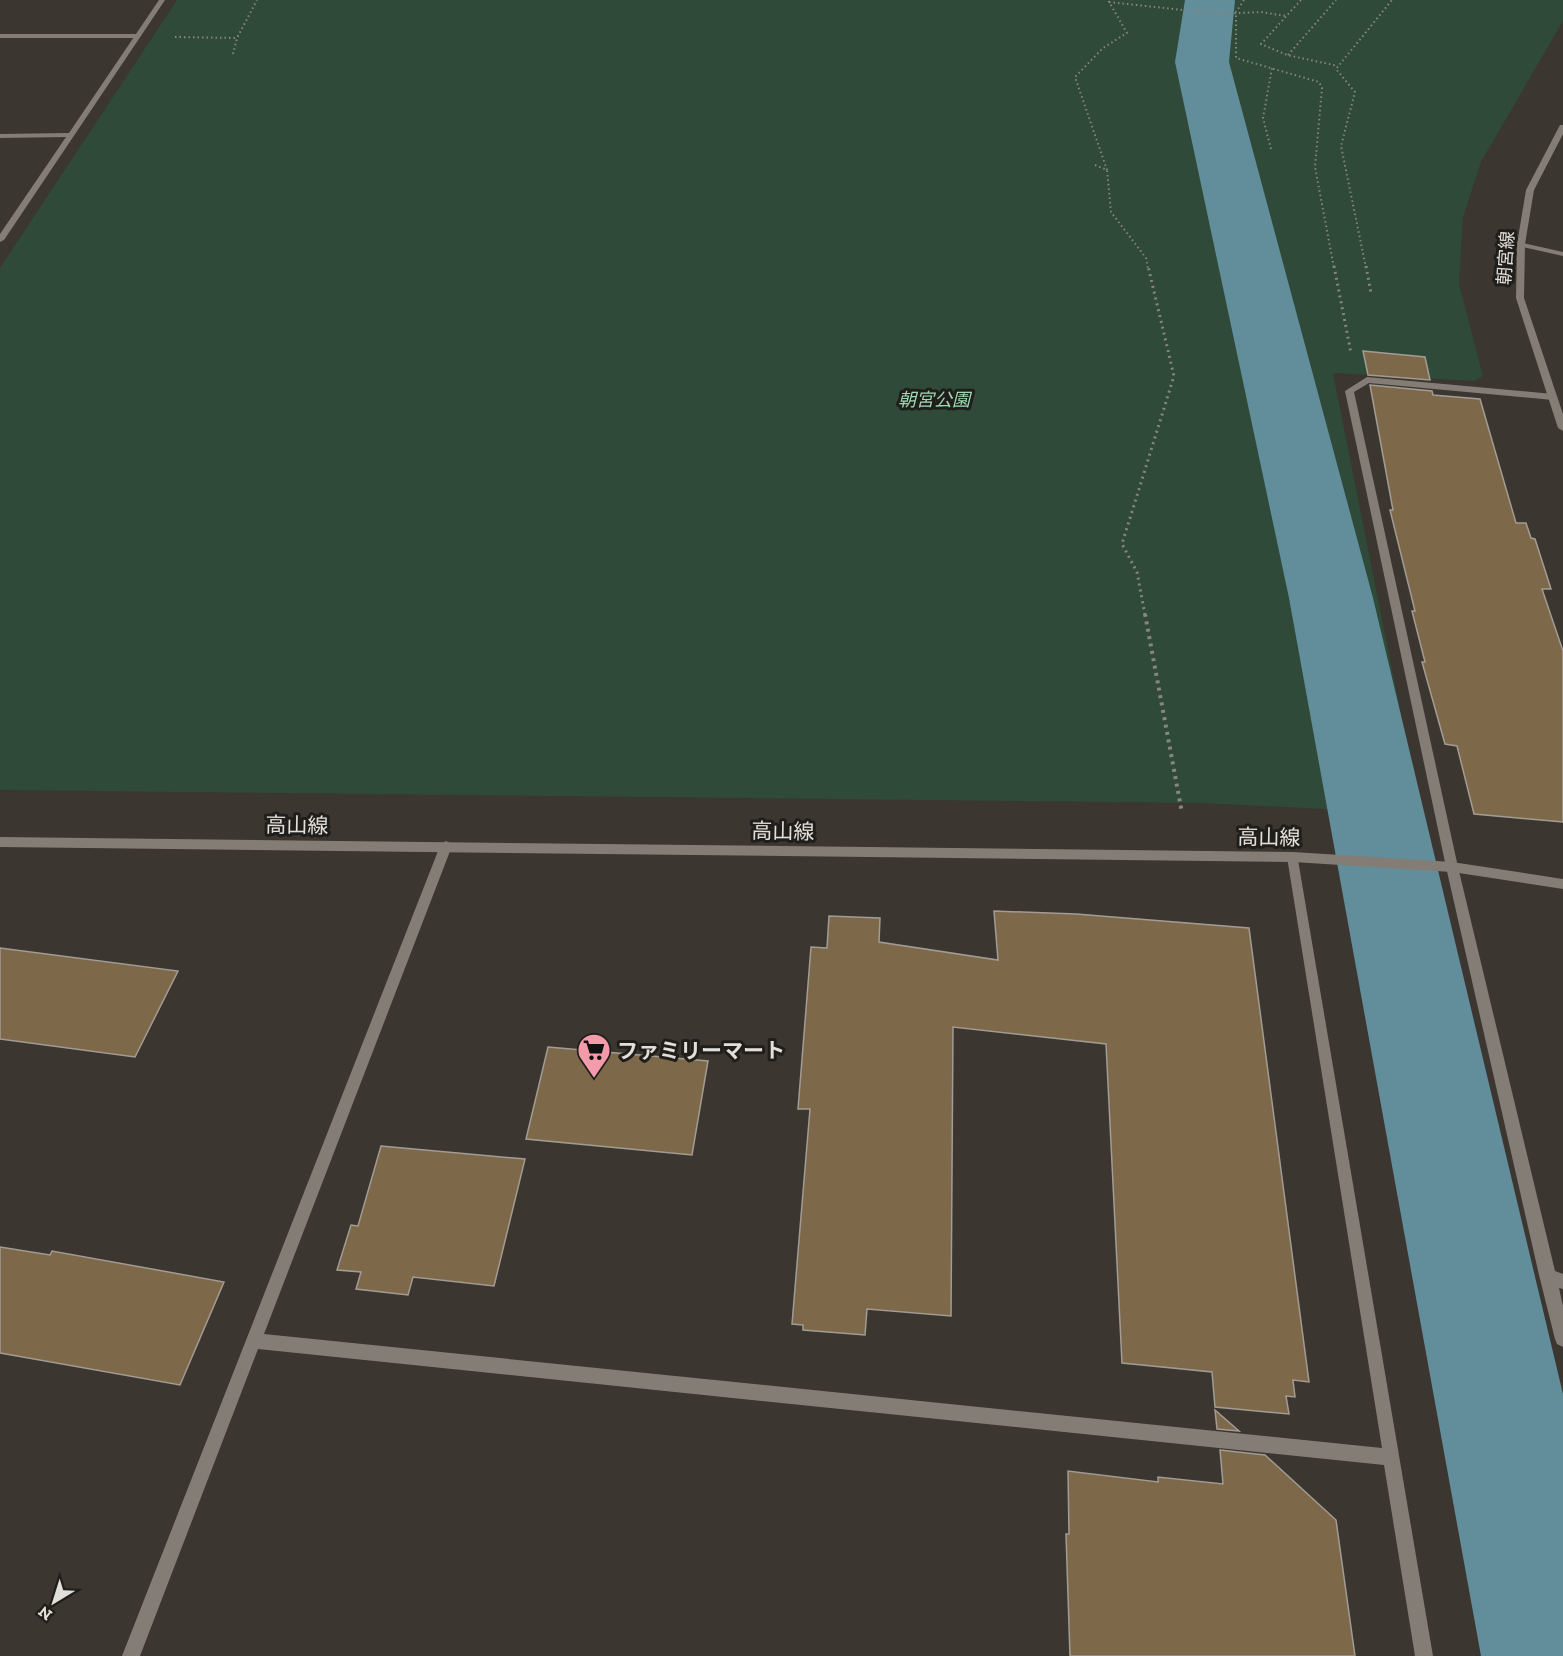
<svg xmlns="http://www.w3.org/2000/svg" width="1563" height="1656" viewBox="0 0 1563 1656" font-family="'Zilla Slab','Noto Sans JP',serif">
  <rect width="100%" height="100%" fill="#3b3630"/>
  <polygon fill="#2f4a38" points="177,0 1563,0 1563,21 1481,162 1463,217 1459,284 1483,376 1474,381 1333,373 1418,800 1406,813 1202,803 0,790 0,268"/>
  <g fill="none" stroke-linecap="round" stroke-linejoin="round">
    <polygon fill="#628e9b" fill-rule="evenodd" points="1185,0 1235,0 1229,62 1373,598 1563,1394 1563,1656 1481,1656 1289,598 1175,62"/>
  </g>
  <g fill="#7e684a" stroke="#a29c94" stroke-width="1.5">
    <polygon points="1363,351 1425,357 1430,380 1368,375"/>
    <polygon points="1370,385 1432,391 1433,395 1480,399 1516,523 1526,523 1531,538 1535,539 1551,589 1542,589 1563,651 1563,822 1474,814 1457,746 1445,744 1422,662 1425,662 1412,611 1415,611 1390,510 1393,510"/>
    <polygon points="994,911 1076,914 1249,928 1309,1382 1293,1380 1295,1397 1286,1396 1289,1414 1215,1407 1212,1372 1122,1363 1106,1044 953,1027 951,1316 867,1309 865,1335 803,1330 803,1325 792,1324 810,1109 798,1109 811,947 827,948 829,916 880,918 879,942 998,960"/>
    <polygon points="0,948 178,971 135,1057 0,1039"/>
    <polygon points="548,1047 708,1061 692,1155 526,1139"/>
    <polygon points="381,1146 525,1159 494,1286 413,1277 408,1295 356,1289 361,1272 337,1270 351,1225 358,1226"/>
    <polygon points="0,1247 50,1255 52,1251 224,1282 180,1385 0,1353"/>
    <polygon points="1215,1410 1239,1431 1217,1429"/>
    <polygon points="1220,1450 1265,1455 1336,1520 1355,1656 1070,1656 1066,1534 1069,1534 1068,1471 1158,1482 1158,1477 1223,1484"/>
  </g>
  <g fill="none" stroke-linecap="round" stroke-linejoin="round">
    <g stroke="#88847e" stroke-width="2" stroke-dasharray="1.5 3" stroke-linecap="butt">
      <polyline points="1244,0 1236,12 1236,58 1319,82 1322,88 1315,167 1334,268"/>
      <polyline points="1301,0 1261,44 1287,55 1338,66"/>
      <polyline points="1109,2 1219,14 1261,12 1286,16"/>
      <polyline points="175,37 237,38"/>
      <polyline points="233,54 237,38 257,0"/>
      <polyline points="1288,55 1336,0"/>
      <polyline points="1271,149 1263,118 1272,68"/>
      <polyline points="1095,165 1107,170 1111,212 1146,258 1148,268"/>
      <polyline points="1107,170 1075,77 1103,48 1127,33 1108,0"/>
      <polyline points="1366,268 1341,146 1355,92 1336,69 1392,0"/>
    </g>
    <g stroke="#88847e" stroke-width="3" stroke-dasharray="2 4" stroke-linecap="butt">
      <polyline points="1334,266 1351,353"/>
      <polyline points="1366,266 1371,293"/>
      <polyline points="1145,615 1137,572 1122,544 1174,376 1148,266"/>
    </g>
    <polyline stroke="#88847e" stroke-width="4" stroke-dasharray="3 4.5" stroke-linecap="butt" points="1145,614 1182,813"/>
    <g fill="#837d75" fill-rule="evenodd">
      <polygon points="159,0 165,0 4,240 0,242 0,234 66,137 0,138 0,134 69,133"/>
      <polygon points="1518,242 1563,252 1563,256 1518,246"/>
      <polygon points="1367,377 1553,394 1557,397 1553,400 1369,383 1354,392 1458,867 1555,1271 1563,1274 1563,1289 1559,1288 1563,1306 1563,1347 1557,1344 1555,1339 1539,1275 1446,867 1345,391"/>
      <polygon points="446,841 450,843 452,846 264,1334 1382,1448 1287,857 1289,854 1297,854 1433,1656 1415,1656 1384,1465 258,1349 140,1656 122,1656 440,846 442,843"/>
    </g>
    <g fill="#837d75" fill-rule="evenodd">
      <polygon points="0,34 137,34 140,36 137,38 0,38"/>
      <polygon points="1560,125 1563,125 1563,134 1534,190 1525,244 1524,298 1563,414 1563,431 1558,428 1516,298 1517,244 1526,190"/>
      <polygon points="0,837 1293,852 1452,862 1563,879 1563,889 1452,872 1293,862 0,847"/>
    </g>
  </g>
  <defs>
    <g id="supermarket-pin" transform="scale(1.725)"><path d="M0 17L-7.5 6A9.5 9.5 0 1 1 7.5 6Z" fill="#f39aab" stroke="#201e1b"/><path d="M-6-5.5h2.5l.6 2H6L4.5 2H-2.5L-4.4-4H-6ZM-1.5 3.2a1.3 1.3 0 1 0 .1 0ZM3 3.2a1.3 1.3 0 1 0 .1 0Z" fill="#111"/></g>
  </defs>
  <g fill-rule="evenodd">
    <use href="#supermarket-pin" x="594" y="1050"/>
  </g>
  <g text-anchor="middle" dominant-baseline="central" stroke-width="6" stroke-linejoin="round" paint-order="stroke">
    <g font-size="18" fill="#e2dfdb" stroke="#201e1b">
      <text transform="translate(1506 258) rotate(-86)">朝宮線</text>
    </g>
    <g font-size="18" font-style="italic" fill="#9ed9b1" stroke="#201e1b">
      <text x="934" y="400">朝宮公園</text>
    </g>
    <g font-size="21" fill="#e2dfdb" stroke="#201e1b">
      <text transform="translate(297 825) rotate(1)">高山線</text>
      <text transform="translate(783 831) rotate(1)">高山線</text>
      <text transform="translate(1269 837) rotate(1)">高山線</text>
    </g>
    <g font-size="21" font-weight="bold" fill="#e2dfdb" stroke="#201e1b" text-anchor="start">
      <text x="617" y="1050">ファミリーマート</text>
    </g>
  </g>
  <g transform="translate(54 1602) rotate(218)" stroke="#201e1b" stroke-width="4.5" paint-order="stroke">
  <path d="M0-4.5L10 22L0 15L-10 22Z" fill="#e2dfdb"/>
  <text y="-9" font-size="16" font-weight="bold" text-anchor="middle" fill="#e2dfdb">N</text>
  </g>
</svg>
